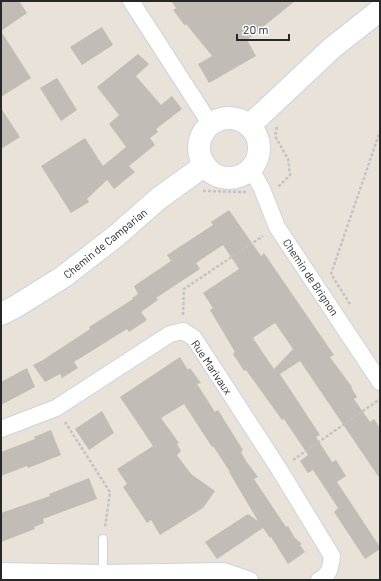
<svg xmlns="http://www.w3.org/2000/svg" width="381" height="581" viewBox="0 0 381 581" font-family="Barlow,sans-serif">
  <rect width="100%" height="100%" fill="#e9e2d9"/>
  <g fill="#c1bcb6" fill-rule="evenodd">
    <polygon points="1,1 19,1 27,13 1,31"/>
    <polygon points="171,1 295,1 247,40 256,56 209,83 198,64 212,56 186,24 185,26 173,10 176,8"/>
    <polygon points="102,27 113,45 82,65 70,47"/>
    <polygon points="1,31 31,78 1,97"/>
    <polygon points="138,54 149,64 136,76 161,105 172,96 182,109 156,129 158,132 150,138 155,145 129,166 135,172 114,189 107,180 87,199 89,202 71,213 41,166 85,138 103,166 126,147 109,124 119,115 97,87"/>
    <polygon points="57,78 77,110 61,121 40,88"/>
    <polygon points="1,108 20,137 1,149"/>
    <path d="M229,210L261,256L264,253L334,355L330,357L352,387H351L357,397L354,399L370,422L374,419L380,428V479L300,361L280,374L320,435L316,437L332,462L336,460L346,476L337,482L380,547V549L365,559L334,512L338,508L313,470L308,473L300,461L308,455L284,419L282,420L246,370L244,371L233,354L235,352L210,310L213,308L203,293L239,269L223,245L196,263L200,269L156,298L158,300L141,312L147,320L129,332L127,329L74,362L78,368L62,378L60,374L45,382L33,365L43,360L90,329L89,327L133,299L132,298L138,294L134,286L171,261L167,255L213,225L211,222ZM275,323L293,349L274,369L253,338Z"/>
    <polygon points="180,357 188,370 190,368 201,383 197,384 215,412 218,410 243,450 241,452 246,461 258,477 254,479 286,527 288,526 295,538 302,544 300,545 305,552 288,564 271,537 270,538 263,528 217,559 205,542 248,514 258,521 229,472 230,472 213,446 212,447 184,404 161,418 179,443 177,444 181,451 177,455 191,474 215,491 203,508 160,535 151,520 147,523 123,487 127,484 117,469 153,446 120,397"/>
    <polygon points="27,368 35,387 1,405 1,382"/>
    <polygon points="102,411 114,433 89,450 75,429"/>
    <polygon points="51,430 61,455 28,468 27,466 1,476 1,452 35,439 34,437"/>
    <polygon points="89,478 97,499 43,519 44,523 34,527 35,529 1,542 1,513 50,496 49,494"/>
  </g>
  <g fill="none" stroke-linecap="round" stroke-linejoin="round">
    <g stroke="#ced2df" stroke-width="10">
      <polyline id="service" points="103,573 103,539"/>
    </g>
    <g stroke="#ced2df" stroke-width="18">
      <g id="minor">
        <polyline points="131,1 211,125"/>
        <polyline points="251,169 262,189 277,227 380,382"/>
        <path d="M1,429L56,408L170,334L183,331L194,338L279,469L332,556C331,565 330,576 319,580"/>
        <polyline points="1,571 103,573 224,571 250,580"/>
      </g>
    </g>
    <g stroke="#ced2df" stroke-width="24">
      <g id="secondary">
        <circle cx="229" cy="148" r="30"/>
        <polyline points="249,126 332,48 380,10"/>
        <polyline points="1,314 15,307 63,277 116,236 158,199 205,165"/>
      </g>
    </g>
    <g stroke="#c3c3c3" stroke-width="2.5" stroke-dasharray="3 2" stroke-linecap="butt">
      <polyline points="277,127 275,136 288,159 290,175 278,187"/>
      <polyline points="203,191 246,192"/>
      <polyline points="350,304 331,274 380,131"/>
      <polyline points="183,315 184,289 263,236"/>
      <polyline points="65,422 110,492 105,528"/>
      <polyline points="293,460 380,399"/>
    </g>
    <use href="#service" stroke="#fff" stroke-width="8"/>
    <use href="#minor" stroke="#fff" stroke-width="16"/>
    <use href="#secondary" stroke="#fff" stroke-width="22"/>
  </g>
  <g text-anchor="middle" dominant-baseline="central" stroke-width="3" stroke-linejoin="round" paint-order="stroke">
    <g font-size="11" fill="#272727" stroke="#fff">
      <text transform="translate(105 243) rotate(-39)">Chemin de Camparian</text>
      <text transform="translate(311 277) rotate(56)">Chemin de Brignon</text>
      <text transform="translate(212 367) rotate(56)">Rue Marivaux</text>
    </g>
  </g>
  <rect width="381" height="581" fill="none" stroke="#272727" stroke-width="4"/>
  <path d="M237 34v6h52v-6" fill="none" stroke="#272727" stroke-width="2"/>
  <text x="243" y="34" font-size="12" fill="#272727" stroke="#ffffff" stroke-width="3" paint-order="stroke">20 m</text>
</svg>
